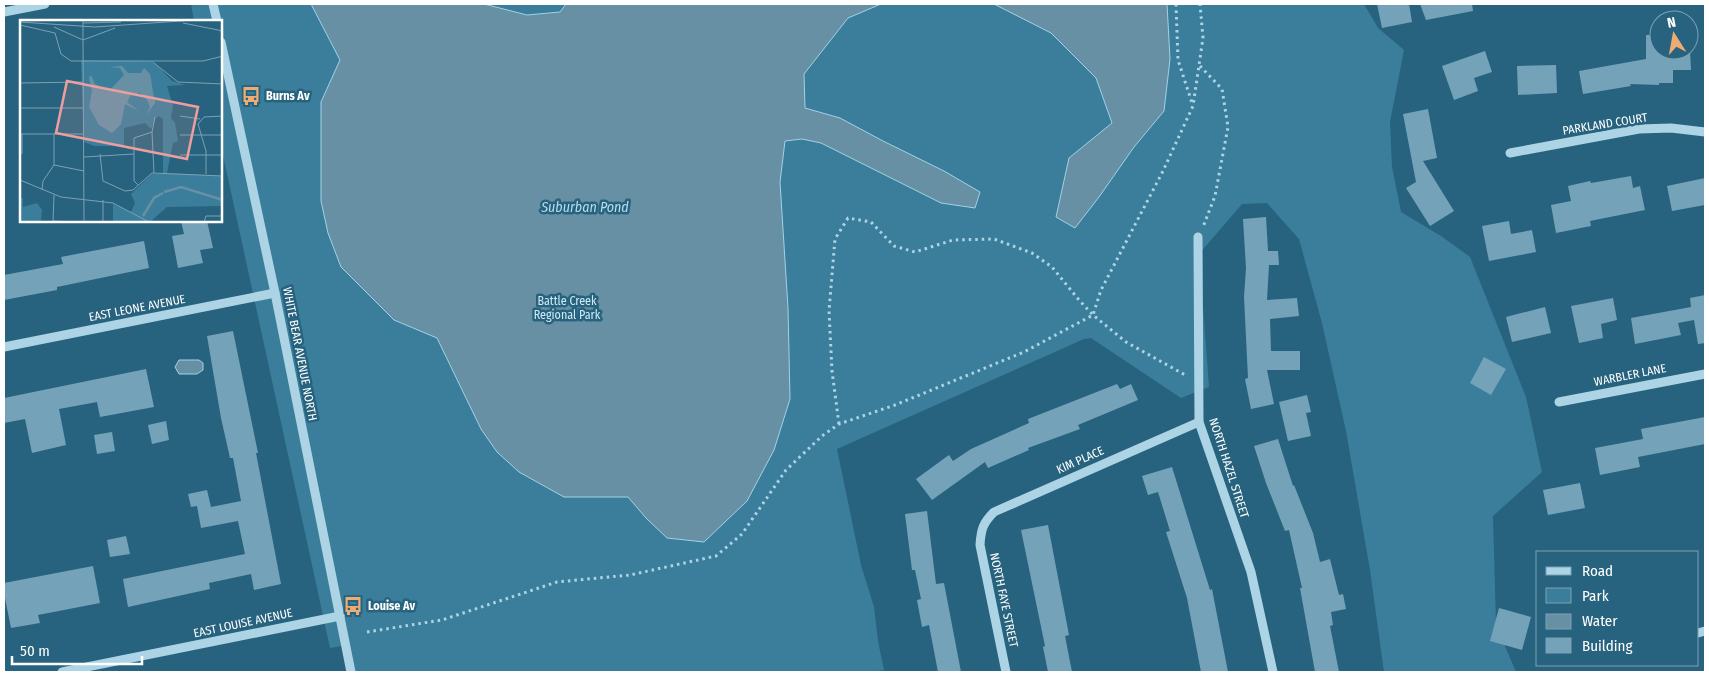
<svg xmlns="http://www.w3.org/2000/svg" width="1709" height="676" viewBox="0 0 1709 676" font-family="'Fira Sans Condensed',sans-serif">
  <rect width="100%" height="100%" fill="#27637e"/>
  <polygon fill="#3b7e9c" points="191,4 1364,4 1378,28 1404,50 1390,122 1392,167 1401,212 1441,236 1470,257 1526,397 1542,472 1493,516 1496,625 1516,672 1384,672 1370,570 1346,431 1322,323 1299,239 1267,203 1242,204 1199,254 1209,387 1181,398 1091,338 1084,339 837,449 861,565 874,607 878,641 884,670 871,672 354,672 348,645 330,648 221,146 221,21 194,21"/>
  <g fill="#6790a4" stroke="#a2d2e6">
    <polygon points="311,4 484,4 527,15 560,12 566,4 881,4 848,18 804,74 805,108 840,118 883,141 944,171 980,192 975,208 941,203 821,143 802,139 785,141 780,182 788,308 790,399 774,450 747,501 704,542 667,538 646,518 628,497 564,497 519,472 497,452 481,429 437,338 394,320 341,267 328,233 321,201 321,102 340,60"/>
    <polygon points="994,4 1167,4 1170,59 1164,111 1134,147 1099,197 1075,228 1056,217 1069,158 1112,123 1096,78 1051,33"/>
    <polygon points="179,360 199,360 203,363 203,370 197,374 179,374 175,367"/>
  </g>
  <g fill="#74a3b9">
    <polygon points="1377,4 1409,4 1412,22 1382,28"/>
    <polygon points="1420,4 1472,4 1473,11 1426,20"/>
    <polygon points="1646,35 1659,35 1659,50 1690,50 1691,70 1673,70 1673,83 1659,83 1659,85 1630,84 1631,86 1583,94 1579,71 1646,59"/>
    <polygon points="1485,51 1492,72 1474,78 1478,91 1454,100 1442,66"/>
    <polygon points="1556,65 1557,93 1518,95 1517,66"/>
    <polygon points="1428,109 1437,158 1423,161 1454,211 1430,226 1406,188 1416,182 1403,114"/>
    <polygon points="1631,176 1633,188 1640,186 1645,210 1590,221 1591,226 1556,233 1551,205 1571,201 1568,186 1590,181 1591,183"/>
    <polygon points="1705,178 1705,205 1672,211 1667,186"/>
    <polygon points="1266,217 1268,251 1278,251 1279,265 1269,265 1267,300 1297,298 1299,316 1270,319 1271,351 1300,351 1300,370 1267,370 1274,404 1251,409 1245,379 1248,378 1244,297 1246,268 1243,219"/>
    <polygon points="181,221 207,221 213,248 200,250 203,263 178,268 172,236 184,234"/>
    <polygon points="1509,221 1511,234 1532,230 1536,252 1489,261 1482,226"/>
    <polygon points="144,241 149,268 57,287 57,290 4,300 4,275 63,264 61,257"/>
    <polygon points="1705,295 1705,343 1698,344 1694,320 1678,323 1681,335 1635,344 1631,318 1691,307 1690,298"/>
    <polygon points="1613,298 1617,320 1601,324 1603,338 1579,343 1571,306"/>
    <polygon points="1545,307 1551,333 1512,342 1506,317"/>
    <polygon points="233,331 258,453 256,453 281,584 254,590 251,574 209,583 210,589 128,607 123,579 245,554 238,521 201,528 197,506 191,507 188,494 207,490 211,507 241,501 233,458 230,458 221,418 207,336"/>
    <polygon points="1484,357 1506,369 1491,395 1470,383"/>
    <polygon points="146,369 154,407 100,417 97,402 59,409 66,445 32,453 25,419 4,423 4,398"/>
    <polygon points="1117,384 1120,389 1131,384 1138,400 1078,425 1080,429 1028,448 1029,450 988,468 985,462 932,500 916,479 949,455 953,461 971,449 1029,423 1028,419"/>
    <polygon points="1307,395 1311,412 1306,413 1311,436 1288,441 1279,402"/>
    <polygon points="1705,417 1705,444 1638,457 1640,467 1600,475 1595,448 1643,439 1641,429"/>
    <polygon points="166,421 169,440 152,444 148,425"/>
    <polygon points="112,432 115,451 97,454 94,435"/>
    <polygon points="1278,439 1293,486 1294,485 1313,533 1320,562 1330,559 1339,595 1343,594 1346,609 1331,612 1333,625 1330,626 1339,672 1315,672 1300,588 1302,588 1289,530 1285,531 1266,483 1254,446"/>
    <polygon points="1172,467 1210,590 1212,589 1228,672 1201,672 1187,598 1166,532 1170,531 1158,492 1148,495 1142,476"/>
    <polygon points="1580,483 1585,508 1548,515 1543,490"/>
    <polygon points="927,511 936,584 944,583 961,672 938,672 929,625 922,627 917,600 921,599 915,570 912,570 905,514"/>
    <polygon points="1048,525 1069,635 1065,636 1072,672 1048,672 1043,647 1045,646 1021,530"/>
    <polygon points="126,536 130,554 110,557 107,540"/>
    <polygon points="93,566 100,603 38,615 40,623 11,628 4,593 4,583"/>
    <polygon points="1499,608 1531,617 1522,650 1490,641"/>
  </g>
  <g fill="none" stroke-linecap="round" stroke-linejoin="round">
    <g stroke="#add4e5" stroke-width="3" stroke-dasharray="2.5 4" stroke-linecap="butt">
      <polyline points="1176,4 1178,60 1192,103"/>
      <polyline points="1200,66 1222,89 1228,127 1215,196 1203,227"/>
      <polyline points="839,424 832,371 829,311 835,239 848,218 871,222 894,246 915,252 953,240 994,239 1032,253 1052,267 1079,300 1093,315 1126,342 1187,376"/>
      <polyline points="367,632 442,620 557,582 630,575 716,556 742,534 786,470 822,436 839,424 895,405 1024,352 1093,315 1101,290 1163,171 1193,106 1203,38 1200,4"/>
    </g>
    <g stroke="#add4e5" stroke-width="9">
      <polyline points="213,4 217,21"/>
      <polyline points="4,12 45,4"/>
      <polyline points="221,42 275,293 351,672"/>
      <polyline points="1510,153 1639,129 1671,128 1705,132"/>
      <polyline points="1198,237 1199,422 1251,572 1273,672"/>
      <polyline points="4,347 275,293"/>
      <polyline points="1559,402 1705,374"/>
      <polyline points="1698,633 1705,631"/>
      <polyline points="62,672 340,616"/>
      <path d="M1006,672L980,545C981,529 983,523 994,512L1199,422"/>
    </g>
  </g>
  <defs>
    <g id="bus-bare" transform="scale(1.5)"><path d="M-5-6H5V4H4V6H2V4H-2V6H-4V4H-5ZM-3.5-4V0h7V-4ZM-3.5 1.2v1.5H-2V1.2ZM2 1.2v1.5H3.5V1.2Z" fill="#edac73" stroke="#27637e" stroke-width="2.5" paint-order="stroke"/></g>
  </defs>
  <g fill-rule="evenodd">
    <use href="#bus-bare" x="251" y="96"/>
    <use href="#bus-bare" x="353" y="606"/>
  </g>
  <g text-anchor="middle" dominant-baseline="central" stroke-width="5" stroke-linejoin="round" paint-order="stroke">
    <g font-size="12" font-weight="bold" fill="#fff" stroke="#27637e" text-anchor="start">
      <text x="266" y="96">Burns Av</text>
      <text x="368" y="606">Louise Av</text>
    </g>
    <g font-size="12" fill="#fff" stroke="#27637e">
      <text transform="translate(1605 124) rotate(-9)">PARKLAND COURT</text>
      <text transform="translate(137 308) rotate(-11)">EAST LEONE AVENUE</text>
      <text transform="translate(300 354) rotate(79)">WHITE BEAR AVENUE NORTH</text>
      <text transform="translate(1630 375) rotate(-11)">WARBLER LANE</text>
      <text transform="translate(1080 460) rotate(-24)">KIM PLACE</text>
      <text transform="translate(1229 468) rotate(72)">NORTH HAZEL STREET</text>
      <text transform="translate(1004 600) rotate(78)">NORTH FAYE STREET</text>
      <text transform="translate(243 623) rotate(-12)">EAST LOUISE AVENUE</text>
    </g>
    <g font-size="12" fill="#d0e9f4" stroke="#27637e">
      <text x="567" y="301">Battle Creek<tspan x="567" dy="14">Regional Park</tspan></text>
    </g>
    <g font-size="14" font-style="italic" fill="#b9dded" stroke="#27637e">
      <text x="585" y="207">Suburban Pond</text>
    </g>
  </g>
  <g transform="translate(20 20)">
    <rect width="202" height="202" fill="#27637e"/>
    <path d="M61,40L133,41L152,61L165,65L147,66L153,86L151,98L155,103L158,121L153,123L147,153L202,156V186L147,187L130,202H93V184L111,192L115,183L111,174L132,154H143V99L139,96L135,99L131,109L125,103L104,108V126H74L64,122ZM0,178H3V187L17,183L22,190L21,202H0Z" fill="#3b7e9c"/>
    <path d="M102,46L108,53H121L124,48L130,54L135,83L126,95L130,87L127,80L120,73L111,75L107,82L119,91L105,84L101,104L92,113L79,105L69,87L72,71L69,58L71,55L75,64L89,71L104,55L100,48L89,47Z" fill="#6790a4"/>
    <path fill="none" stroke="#6790a4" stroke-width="2.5" d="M144,172L161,167L203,180M123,196L134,178L143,173"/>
    <path fill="none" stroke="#7da1b2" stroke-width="1" d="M63,0V20M0,2L75,7L175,0M63,3L101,2M163,3L203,11M0,5L35,13L41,34L51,41H183L203,36M34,7L63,20L95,8M63,20L64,202M134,43L158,62L203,64M0,63L63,62M0,88H63M160,96L180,99M0,114H63M160,115H203M2,134V114M80,134L83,161L105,171L113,170L132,153L203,156M160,135H203M64,137L114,134M34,145L64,151M134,153L132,112L135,97M186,154V131L178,104L184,97L203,96M0,160L41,177L93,183L129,202M118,165L114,161V118L132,112M22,170L23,161L34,145V114M33,201L50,202M33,202L34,175M83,202V180M184,202L186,196H203"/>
    <path fill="#ed9e9e" fill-opacity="0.15" stroke="#ed9e9e" stroke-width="2.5" d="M47,61L178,87L167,139L36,113Z"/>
    <rect width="202" height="202" fill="none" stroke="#fff" stroke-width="2.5"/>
  </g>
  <rect width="1709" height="676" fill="none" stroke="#ffffff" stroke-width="10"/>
  <rect x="1536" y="551" width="162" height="115" fill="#27637e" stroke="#7da1b2"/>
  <rect x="1546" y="567" width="25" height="8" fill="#add4e5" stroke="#7da1b2"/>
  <text x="1582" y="576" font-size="15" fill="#ffffff">Road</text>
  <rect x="1546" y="588" width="25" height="15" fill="#3b7e9c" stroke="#7da1b2"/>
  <text x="1582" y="601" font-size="15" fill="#ffffff">Park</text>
  <rect x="1546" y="614" width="25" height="15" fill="#6790a4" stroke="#7da1b2"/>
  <text x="1582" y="626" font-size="15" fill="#ffffff">Water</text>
  <rect x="1546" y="638" width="25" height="15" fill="#74a3b9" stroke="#7da1b2"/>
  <text x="1582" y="651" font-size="15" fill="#ffffff">Building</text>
  <g transform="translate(1674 35) rotate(349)"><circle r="24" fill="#27637e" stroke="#7da1b2"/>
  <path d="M0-4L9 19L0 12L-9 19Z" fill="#edac73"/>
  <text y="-8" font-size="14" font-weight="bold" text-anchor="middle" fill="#ffffff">N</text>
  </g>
  <path d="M12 656v8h130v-8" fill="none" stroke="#ffffff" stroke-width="2.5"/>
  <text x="20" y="656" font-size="15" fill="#ffffff" stroke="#27637e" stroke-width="4" paint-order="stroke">50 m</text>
</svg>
